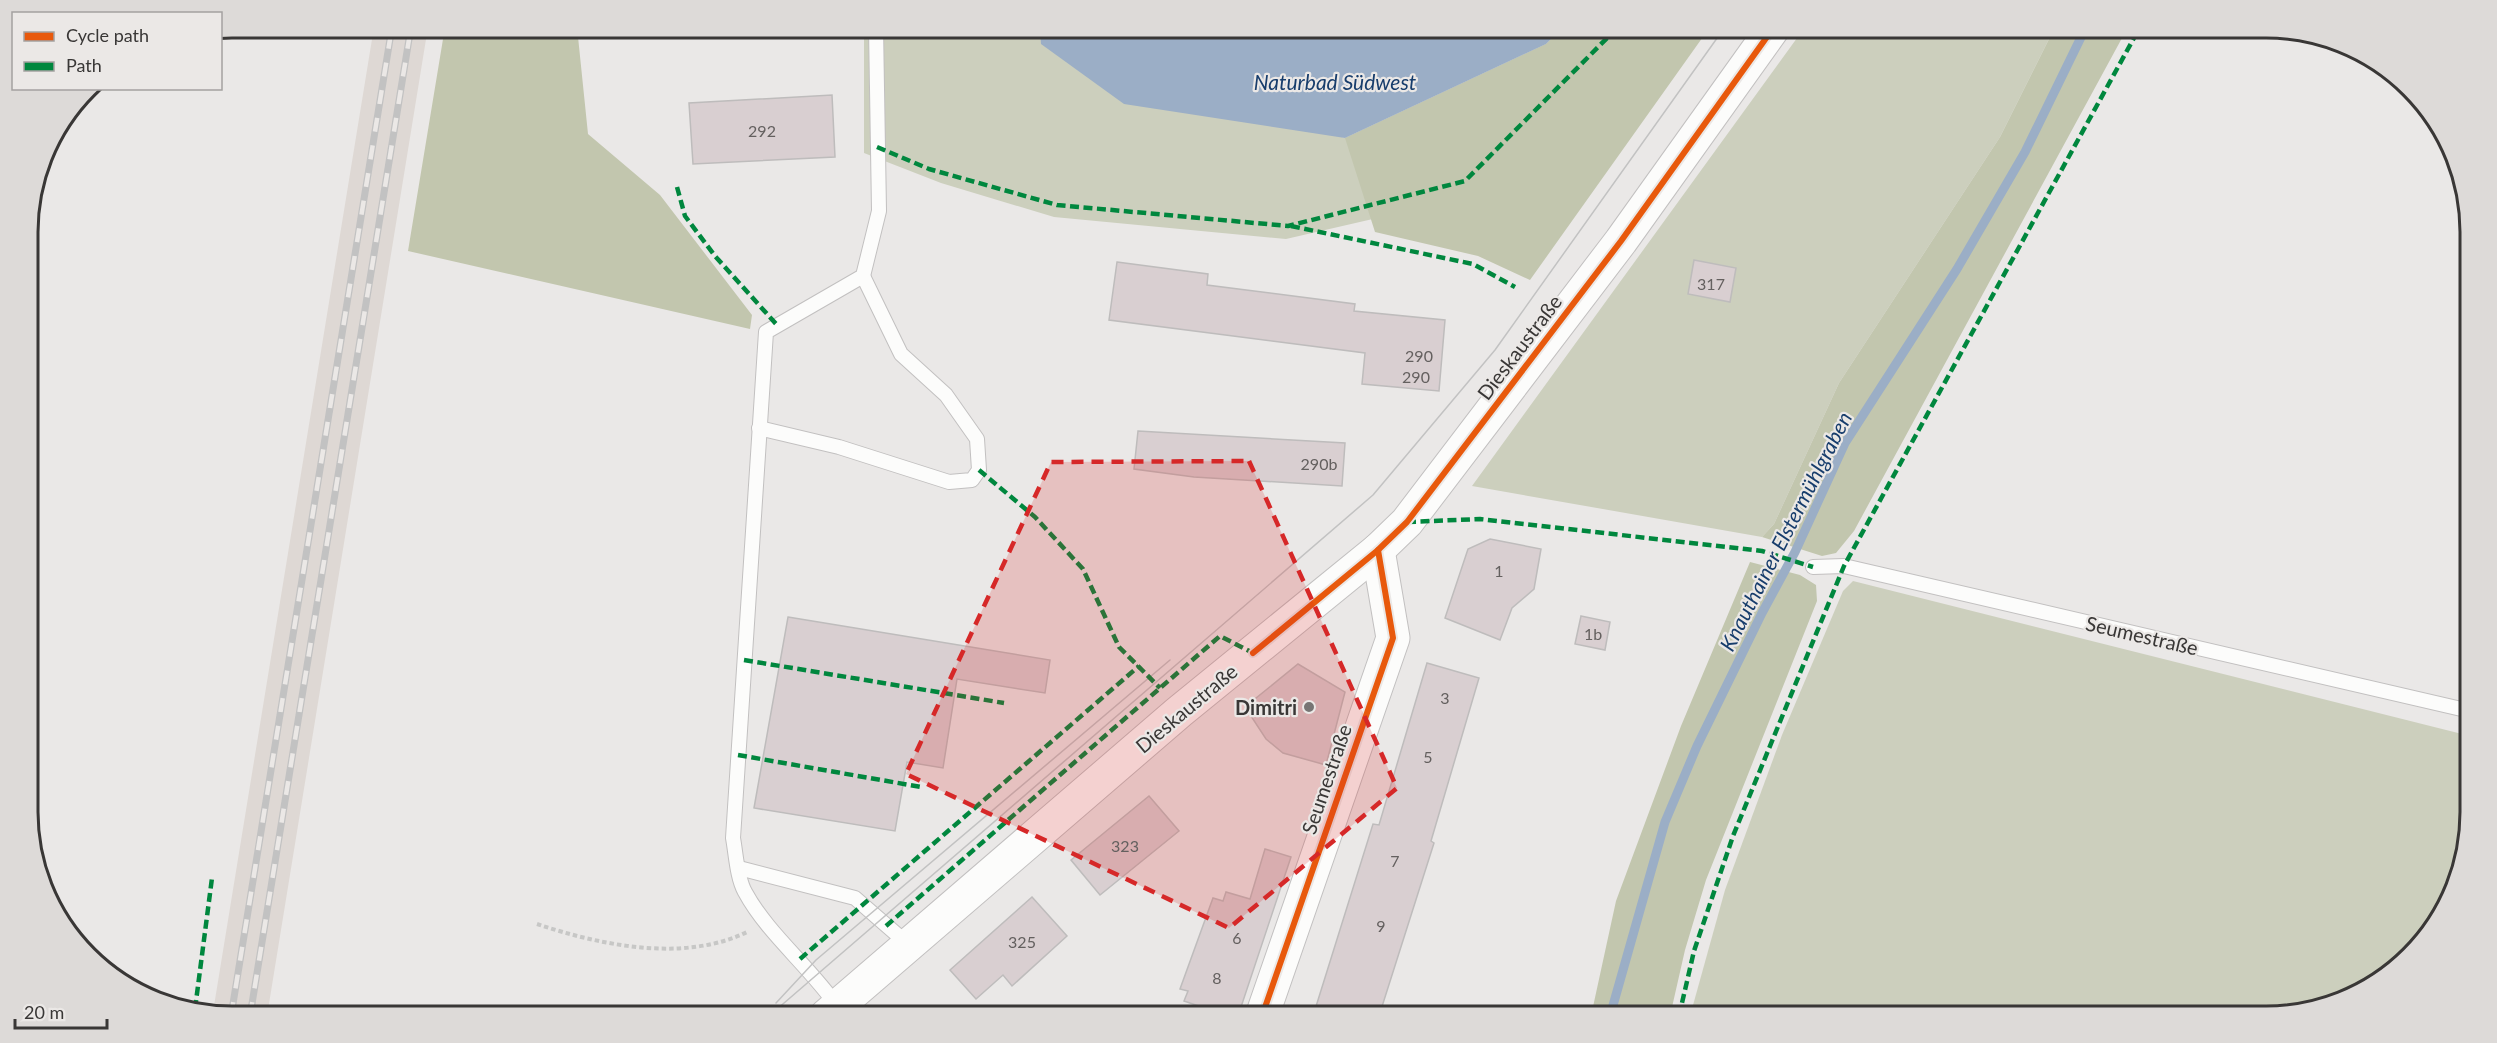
<svg xmlns="http://www.w3.org/2000/svg" width="2497" height="1043" viewBox="0 0 2497 1043" font-family="Lato,sans-serif">
  <rect width="100%" height="100%" fill="#eae8e7"/>
  <polygon fill="#ded8d4" points="374,27 428,27 267,1016 231,1016 213,1012"/>
  <g fill="#cccfbd">
    <polygon points="864,27 1040,27 1042,44 1345,138 1546,44 1563,27 1477,195 1286,239 1054,217 941,183 864,153"/>
    <polygon points="1805,27 2055,27 2000,137 1839,383 1774,524 1762,537 1472,486"/>
    <polygon points="1853,581 2470,736 2470,812 2455,890 2390,974 2332,1005 2279,1016 1690,1016 1725,890 1782,735 1843,591"/>
  </g>
  <g fill="#c2c6ae">
    <polygon points="445,27 577,27 588,134 660,195 752,315 750,329 408,251"/>
    <polygon points="1563,27 1710,27 1530,280 1478,256 1375,232 1345,138 1546,44"/>
    <polygon points="2055,27 2128,27 1854,531 1836,553 1822,556 1762,537 1774,524 1839,383 2000,137"/>
    <polygon points="1750,562 1800,575 1816,585 1817,601 1706,880 1685,950 1670,1016 1591,1016 1616,901 1681,726"/>
  </g>
  <polygon fill="#9baec6" points="1040,27 1563,27 1546,44 1345,138 1124,104 1041,44"/>
  <g fill="none" stroke-linecap="round" stroke-linejoin="round">
    <polyline stroke="#9baec6" stroke-width="9" points="1610,1016 1665,822 1697,746 1762,613 1795,552 1845,443 1957,269 2025,152 2086,27"/>
  </g>
  <g fill="#d9cfd1" stroke="#bebcbc" stroke-width="1.5">
    <polygon points="832,95 835,157 693,164 689,103"/>
    <polygon points="1694,260 1736,268 1730,302 1688,294"/>
    <polygon points="1117,262 1208,274 1207,285 1355,304 1354,311 1445,320 1439,391 1362,384 1365,353 1109,320"/>
    <polygon points="1138,431 1345,443 1342,486 1194,477 1134,469"/>
    <polygon points="1490,539 1541,549 1534,589 1512,608 1500,640 1445,618 1468,549"/>
    <polygon points="1581,616 1610,622 1605,650 1575,644"/>
    <polygon points="788,617 1050,660 1045,693 957,679 943,768 907,762 895,831 754,808"/>
    <polygon points="1427,663 1479,678 1431,841 1434,843 1379,1016 1313,1016 1373,824 1379,825"/>
    <polygon points="1298,664 1345,692 1326,765 1283,753 1266,739 1245,707"/>
    <polygon points="1149,796 1179,831 1100,895 1071,860"/>
    <polygon points="1265,849 1291,857 1238,1016 1228,1016 1184,1001 1188,991 1180,989 1213,898 1223,901 1226,892 1250,899"/>
    <polygon points="1032,897 1067,936 1012,986 1003,975 976,999 950,970"/>
  </g>
  <g fill="none" stroke-linecap="round" stroke-linejoin="round">
    <g stroke="#c2c0c0" stroke-width="16">
      <g id="service">
        <polyline points="759,428 839,447 949,482 972,480 979,470 977,439 946,395 901,354 863,276"/>
        <polyline points="1813,567 1844,566 2470,711"/>
        <polyline points="739,868 855,898 909,945"/>
        <path d="M837,1006C810,967 767,933 745,892C737,878 736,854 733,838L766,332L863,276L879,211L876,27"/>
      </g>
    </g>
    <g stroke="#c2c0c0" stroke-width="35">
      <polyline id="tertiary" points="1262,1016 1393,638 1378,550"/>
    </g>
    <g stroke="#c2c0c0" stroke-width="35">
      <polyline id="secondary" points="826,1016 1179,712 1378,550 1407,522 1621,241 1774,27"/>
    </g>
    <path stroke="#c7c7c6" stroke-width="4" stroke-dasharray="4.5 3" stroke-linecap="butt" d="M537,924C600,945 683,963 747,932"/>
    <use href="#service" stroke="#fcfcfb" stroke-width="14"/>
    <use href="#tertiary" stroke="#fcfcfb" stroke-width="33"/>
    <use href="#secondary" stroke="#fcfcfb" stroke-width="33"/>
    <g stroke="#c2c2c2" stroke-width="1.5">
      <polyline points="776,1003 816,960 1170,660"/>
      <polyline points="769,1016 1373,495 1495,350 1725,27"/>
    </g>
    <g stroke="#c2c2c2" stroke-width="7">
      <g id="rail">
        <polyline points="231,1016 392,27"/>
        <polyline points="250,1016 411,27"/>
      </g>
    </g>
    <use href="#rail" stroke="#ebe8e6" stroke-width="4.5" stroke-dasharray="14" stroke-linecap="butt"/>
    <g stroke="#00873e" stroke-width="4.5" stroke-dasharray="9 4.5" stroke-linecap="butt">
      <polyline points="877,147 929,169 1057,205 1288,226 1465,181 1618,27"/>
      <polyline points="677,187 685,216 715,256 777,325"/>
      <polyline points="1291,226 1473,264 1515,287"/>
      <polyline points="979,470 1035,517 1083,569 1119,647 1160,688"/>
      <polyline points="1407,522 1480,519 1762,551 1813,567"/>
      <polyline points="744,660 1004,703"/>
      <polyline points="738,755 921,787"/>
      <polyline points="886,926 1220,636 1253,653"/>
      <polyline points="800,959 1139,666"/>
      <polyline points="195,1009 212,878"/>
      <polyline points="1679,1016 1694,951 1733,836 1844,566 2140,27"/>
    </g>
    <g stroke="#ebe8e6" stroke-width="10">
      <g id="cycleway">
        <polyline points="1253,653 1378,550 1407,522 1621,241 1774,27"/>
        <polyline points="1262,1016 1393,638 1378,550"/>
      </g>
    </g>
    <use href="#cycleway" stroke="#e8590c" stroke-width="6"/>
  </g>
  <path fill="#d62828" fill-opacity="0.2" stroke="#d62828" stroke-width="4.5" stroke-dasharray="12 8" stroke-linejoin="round" d="M1249,461L1397,788L1229,928L906,774L1051,462Z"/>
  <circle fill="#777574" stroke="#ebe8e6" stroke-width="2" cx="1309" cy="707" r="6"/>
  <g text-anchor="middle" dominant-baseline="central" stroke-width="4.5" stroke-linejoin="round" paint-order="stroke">
    <g font-size="16" fill="#64605f">
      <text x="762" y="130">292</text>
      <text x="1711" y="283">317</text>
      <text x="1419" y="355">290</text>
      <text x="1416" y="376">290</text>
      <text x="1319" y="463">290b</text>
      <text x="1499" y="570">1</text>
      <text x="1593" y="633">1b</text>
      <text x="1445" y="697">3</text>
      <text x="1428" y="756">5</text>
      <text x="1125" y="845">323</text>
      <text x="1395" y="860">7</text>
      <text x="1381" y="925">9</text>
      <text x="1237" y="937">6</text>
      <text x="1022" y="941">325</text>
      <text x="1217" y="977">8</text>
    </g>
    <g font-size="20" fill="#393736" stroke="#ebe8e6">
      <text transform="translate(1519 347) rotate(-53)">Dieskaustraße</text>
      <text transform="translate(2142 635) rotate(13)">Seumestraße</text>
      <text transform="translate(1186 708) rotate(-40)">Dieskaustraße</text>
      <text transform="translate(1326 779) rotate(-71)">Seumestraße</text>
    </g>
    <g font-size="20" font-weight="bold" fill="#393736" stroke="#ebe8e6" text-anchor="end">
      <text x="1297" y="707">Dimitri</text>
    </g>
    <g font-size="21" font-style="italic" fill="#173d6c" stroke="#ebe8e6">
      <text x="1335" y="81">Naturbad Südwest</text>
      <text transform="translate(1785 531) rotate(-63)">Knauthainer Elstermühlgraben</text>
    </g>
  </g>
  <path d="M0 0H2497V1043H0ZM232 38H2266A194 194 0 0 1 2460 232V812A194 194 0 0 1 2266 1006H232A194 194 0 0 1 38 812V232A194 194 0 0 1 232 38Z" fill="#dddad8" fill-rule="evenodd"/>
  <path fill="none" stroke="#393736" stroke-width="3" d="M232 38H2266A194 194 0 0 1 2460 232V812A194 194 0 0 1 2266 1006H232A194 194 0 0 1 38 812V232A194 194 0 0 1 232 38Z"/>
  <rect x="12" y="12" width="210" height="78" fill="#ebe8e6" stroke="#a4a1a0" stroke-width="1.5"/>
  <rect x="24" y="32" width="30" height="9" fill="#e8590c" stroke="#a4a1a0" stroke-width="1.5"/>
  <text x="66" y="42" font-size="18" fill="#393736">Cycle path</text>
  <rect x="24" y="62" width="30" height="9" fill="#00873e" stroke="#a4a1a0" stroke-width="1.5"/>
  <text x="66" y="72" font-size="18" fill="#393736">Path</text>
  <path d="M15 1019v9h92v-9" fill="none" stroke="#393736" stroke-width="3"/>
  <text x="24" y="1019" font-size="18" fill="#393736" stroke="#ebe8e6" stroke-width="4.5" paint-order="stroke">20 m</text>
</svg>
